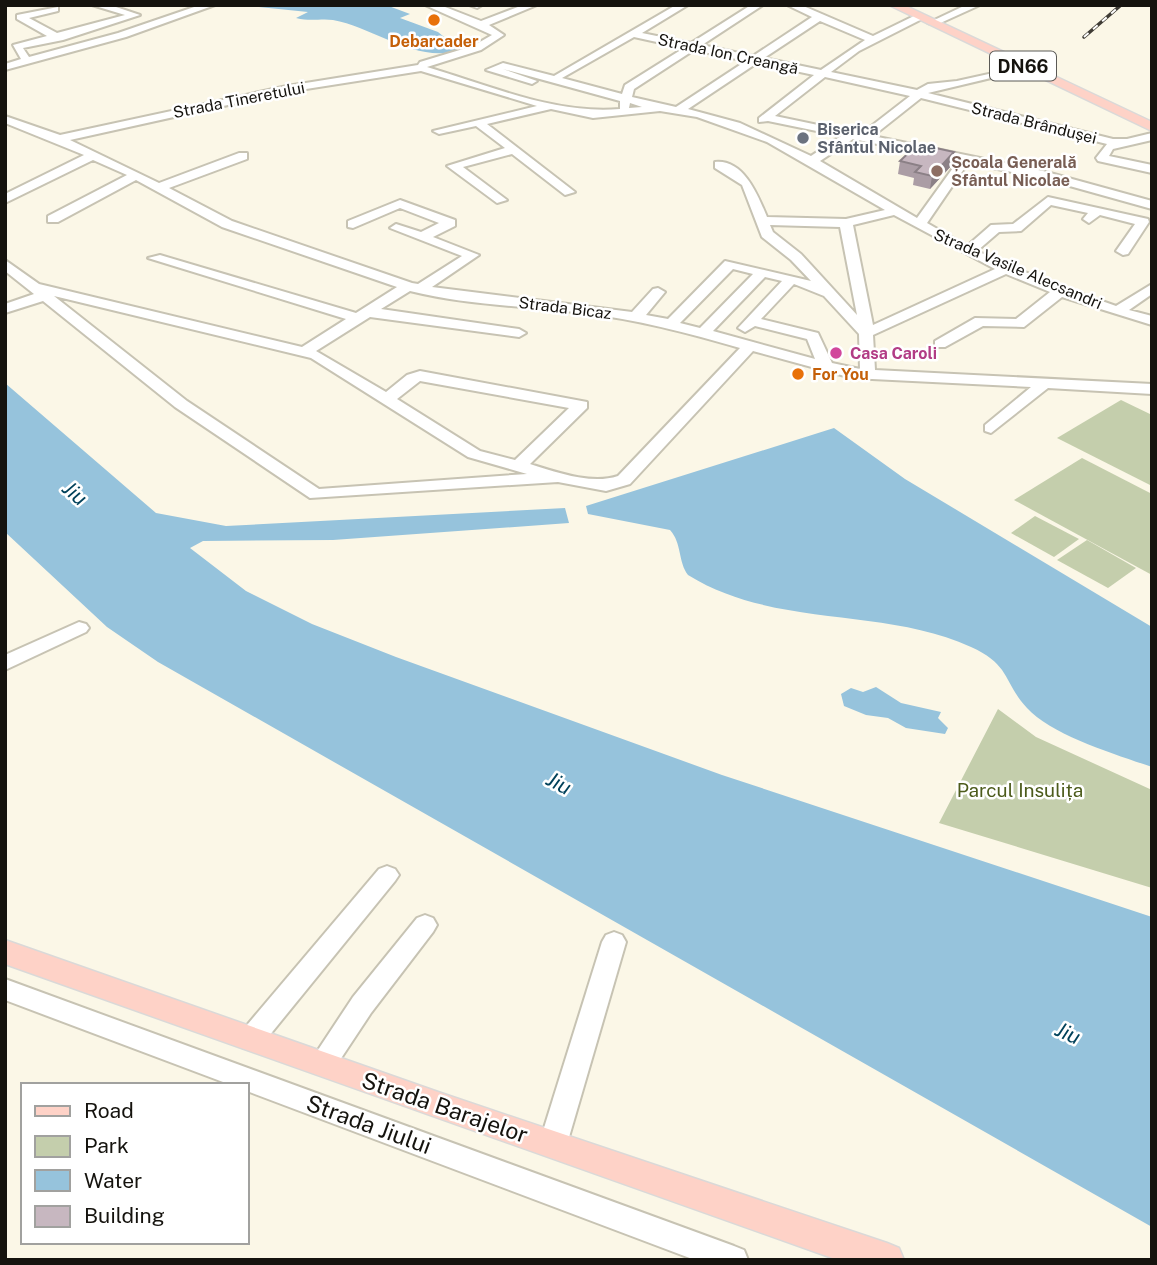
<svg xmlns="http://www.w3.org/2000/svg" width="1157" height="1265" viewBox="0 0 1157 1265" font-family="'Public Sans',sans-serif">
  <rect width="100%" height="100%" fill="#fbf7e7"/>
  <g fill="#c4ceac">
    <polygon points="1121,400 1152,415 1152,486 1057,438"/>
    <polygon points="1082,458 1152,494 1152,575 1014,500"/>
    <polygon points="1035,516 1079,539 1054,557 1011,533"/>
    <polygon points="1087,540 1136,568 1108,588 1057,560"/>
    <polygon points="998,709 1036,737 1152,790 1152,888 939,823"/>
  </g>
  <g fill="#96c3dc">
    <path d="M386,5L410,14L400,18L438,32L460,50C416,64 376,28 333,20C320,18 312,22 296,18L308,12L249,6Z"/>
    <polygon points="5,383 156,513 226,526 565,508 569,523 333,540 203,541 190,548 246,591 312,624 396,657 722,775 1152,917 1152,1227 158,662 107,627 5,532"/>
    <path d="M834,428L905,479L1152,627V767C1117,755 1051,735 1027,708C1003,682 1011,665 971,647C882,606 775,629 688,575C678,562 682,543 670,530L588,514L586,506Z"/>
    <polygon points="876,687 901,703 941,712 938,718 948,728 945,734 906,728 888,718 866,715 844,706 841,694 851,688 863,692"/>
  </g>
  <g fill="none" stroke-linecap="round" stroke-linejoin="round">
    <g stroke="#c7c3b3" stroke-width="4">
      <g id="minor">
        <polygon points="92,5 110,5 140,15 63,40 23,48 29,57 118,33 200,5 215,5 126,37 5,70 5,64 21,59 13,45 47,36 17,19 17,15 58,7 58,11 29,18 57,33 125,15"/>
        <path d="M425,5H440L481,21L523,5H537L489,25L504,35L481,50L427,67C488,85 556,115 620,109V101L503,69L537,81L532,84L486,70L503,63L554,76L676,5H688L642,33L691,43L751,5H763L702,45L753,56L812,17L787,5H801L873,36L916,15H922V19L859,51L831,72L917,90L928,84L957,81L1029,65V69L928,93L1113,139H1127L1152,133V140L1113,149L1109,156L1152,165V173L1098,161L1096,158L1107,144L921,98L873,136L1043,171L1152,201V209L1041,178L968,163L927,223L967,246L991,225L1013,224L1048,197L1148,219L1149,222L1128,254L1123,255L1116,251L1135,224L1100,215L1089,223L1083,219L1088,213L1051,205L1021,231L999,232L977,251L1048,282L1116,306L1152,284V294L1129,310L1152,316V325L1062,297L1024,327L983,326L945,347H935V341L975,318L1016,319L1050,292L1006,274L873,335L875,370L1152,384V394L1048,388L991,433L985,431V425L1031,387L852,378L753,351L630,484L606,491L558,482L310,498L175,407L43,301L5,313V304L34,294L5,271V260L39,284L302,347L346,319L148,258L160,255L356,313L397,287L222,227L136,180L58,222H48V216L127,175L93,160L5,203V194L84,155L5,123V116L60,135L287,86L418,65L420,62L473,46L492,35ZM820,21L865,40L821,70L764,58ZM634,37L684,48L625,85L622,94L562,78ZM694,50L746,61L676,107L632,97L634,89ZM757,63L814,75L759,118V122L768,121L841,136L811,156L740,123L688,109ZM421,71L537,106L433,131L439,134L476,126L505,148L447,166L497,203L507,200L463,167L512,154L565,195L575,192L487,124L551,109L593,118L660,111L697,117L767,142L885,210L846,219L767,217C758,196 744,159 715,162V168L742,185L762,237L791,260L811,281L725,261L668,319L646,315L665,292L658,288L653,289L632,312L432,287L479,255L433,237L455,226V220L400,200L348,221V227L353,228L400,208L439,223L421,232L396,224L390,228L462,256L418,284L412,283L232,221L169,188L247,159V153H239L159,183L70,140L287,92ZM825,77L910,96L861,134L775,116ZM630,103L642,107L629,108ZM853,139L863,141L958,161L917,218L820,161ZM894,215L995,269L873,325L853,225ZM770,225L840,227L857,315L801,254L773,232ZM733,269L753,274L700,328L680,323ZM765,277L782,281L738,328L745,332L755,326L807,339L815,359L713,331ZM794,284L824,296L859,334L860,369L832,363L818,333L761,319ZM410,291C465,305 525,306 582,313C636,319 688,333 740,348L618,476C591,485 556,472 530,464L587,408V402L420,371L407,375L386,392L316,351L370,317L519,337L526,333L519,329L381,309ZM54,296L311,358L468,457L527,474L319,489L187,401ZM420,381L569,408L515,460L480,451L397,399Z"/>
        <polygon points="469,5 482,5 477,8"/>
        <polygon points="966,5 980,5 936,25 928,23"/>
        <polygon points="79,622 86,624 89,628 86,632 5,670 5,655"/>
        <polygon points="387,866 395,869 399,875 395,881 260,1047 251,1050 242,1047 238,1039 242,1031 379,869"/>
        <polygon points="425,915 433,918 437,925 433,932 371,1013 332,1072 323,1075 314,1072 310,1064 314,1056 353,997 417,918"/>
        <polygon points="614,932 622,935 626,942 567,1144 563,1153 553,1157 543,1153 539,1144 602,942 606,935"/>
        <polygon points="5,979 734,1246 744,1250 748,1260 695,1260 247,1091 247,1085 231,1085 5,1000"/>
      </g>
    </g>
    <g stroke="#dad9d8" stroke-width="3">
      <g id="major">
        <polygon points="889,5 904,5 1152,122 1152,131"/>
        <polygon points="5,940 438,1092 887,1243 899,1248 904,1260 838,1260 5,964"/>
      </g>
    </g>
    <use href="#minor" fill="#fff" fill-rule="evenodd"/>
    <use href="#major" fill="#fed2c7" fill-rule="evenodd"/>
    <g stroke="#3f3c35" stroke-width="3.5">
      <polyline id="rail" points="1084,37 1121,5"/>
    </g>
    <use href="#rail" stroke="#fff" stroke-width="2" stroke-dasharray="6" stroke-linecap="butt"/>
  </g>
  <polygon fill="#ab9da5" points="900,161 952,165 930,189 913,185 914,178 898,174"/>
  <polygon fill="#8b8086" points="954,152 952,165 930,189 932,176"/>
  <polygon fill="#c7b7c0" stroke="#8b8086" stroke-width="2" points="918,144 954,152 932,176 915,172 921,166 900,161"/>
  <g fill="#e8710a" stroke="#fff" stroke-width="2.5">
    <circle cx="434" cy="20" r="7"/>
    <circle cx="798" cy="374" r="7"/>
  </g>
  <circle fill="#6b7280" stroke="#fff" stroke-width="2.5" cx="803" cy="138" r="7"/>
  <circle fill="#8d6e63" stroke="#fff" stroke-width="2.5" cx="937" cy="171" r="7"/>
  <circle fill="#d1479c" stroke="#fff" stroke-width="2.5" cx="836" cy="353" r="7"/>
  <g text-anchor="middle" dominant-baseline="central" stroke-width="5" stroke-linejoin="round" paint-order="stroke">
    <g font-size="16" font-weight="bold" fill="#c56008" stroke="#fff">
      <text x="434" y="41">Debarcader</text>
      <text x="812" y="374" text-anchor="start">For You</text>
    </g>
    <g font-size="16" fill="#15130e" stroke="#fff">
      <text transform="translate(728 54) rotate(12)">Strada Ion Creangă</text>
      <text transform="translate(239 100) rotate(-11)">Strada Tineretului</text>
      <text transform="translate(1034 123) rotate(14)">Strada Brândușei</text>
      <text transform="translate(1018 269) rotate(23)">Strada Vasile Alecsandri</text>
      <text transform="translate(565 308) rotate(7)">Strada Bicaz</text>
    </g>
    <g font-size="16" font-weight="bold" fill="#5b616d" stroke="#fff" text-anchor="start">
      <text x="817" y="129">Biserica<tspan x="817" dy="18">Sfântul Nicolae</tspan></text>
    </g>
    <g font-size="16" font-weight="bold" fill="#785e54" stroke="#fff" text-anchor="start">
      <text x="951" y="162">Școala Generală<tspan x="951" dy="18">Sfântul Nicolae</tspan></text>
    </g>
    <g font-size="16" font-weight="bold" fill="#b23c85" stroke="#fff" text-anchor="start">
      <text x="850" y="353">Casa Caroli</text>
    </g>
    <rect fill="#fff" stroke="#5b5a56" stroke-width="2" x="990" y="51.5" width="66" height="29" rx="5"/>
    <g font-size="18" font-weight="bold" fill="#15130e">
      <text x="1023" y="66">DN66</text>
    </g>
    <g font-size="19" fill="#4c5b1b" stroke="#fff">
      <text x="1020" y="790">Parcul Insulița</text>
    </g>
    <g font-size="21" font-style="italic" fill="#01415a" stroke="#fff">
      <text transform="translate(75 493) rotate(41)">Jiu</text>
      <text transform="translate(559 783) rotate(28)">Jiu</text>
      <text transform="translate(1068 1033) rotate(25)">Jiu</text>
    </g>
    <g font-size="23" fill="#15130e" stroke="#fff">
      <text transform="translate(445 1107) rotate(19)">Strada Barajelor</text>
      <text transform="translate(369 1124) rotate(20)">Strada Jiului</text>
    </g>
  </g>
  <rect width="1157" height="1265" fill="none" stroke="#15130e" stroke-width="14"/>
  <rect x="21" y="1083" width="228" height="161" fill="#ffffff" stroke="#a1a19f" stroke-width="2"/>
  <rect x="35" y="1106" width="35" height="10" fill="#fed2c7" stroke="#a1a19f" stroke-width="2"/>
  <text x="84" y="1118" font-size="21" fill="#15130e">Road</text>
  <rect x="35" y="1136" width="35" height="21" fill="#c4ceac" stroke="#a1a19f" stroke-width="2"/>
  <text x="84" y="1153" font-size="21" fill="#15130e">Park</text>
  <rect x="35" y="1170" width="35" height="21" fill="#96c3dc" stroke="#a1a19f" stroke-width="2"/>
  <text x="84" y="1188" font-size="21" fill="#15130e">Water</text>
  <rect x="35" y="1206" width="35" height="21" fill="#c7b7c0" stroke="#a1a19f" stroke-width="2"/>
  <text x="84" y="1223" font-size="21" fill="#15130e">Building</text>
</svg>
